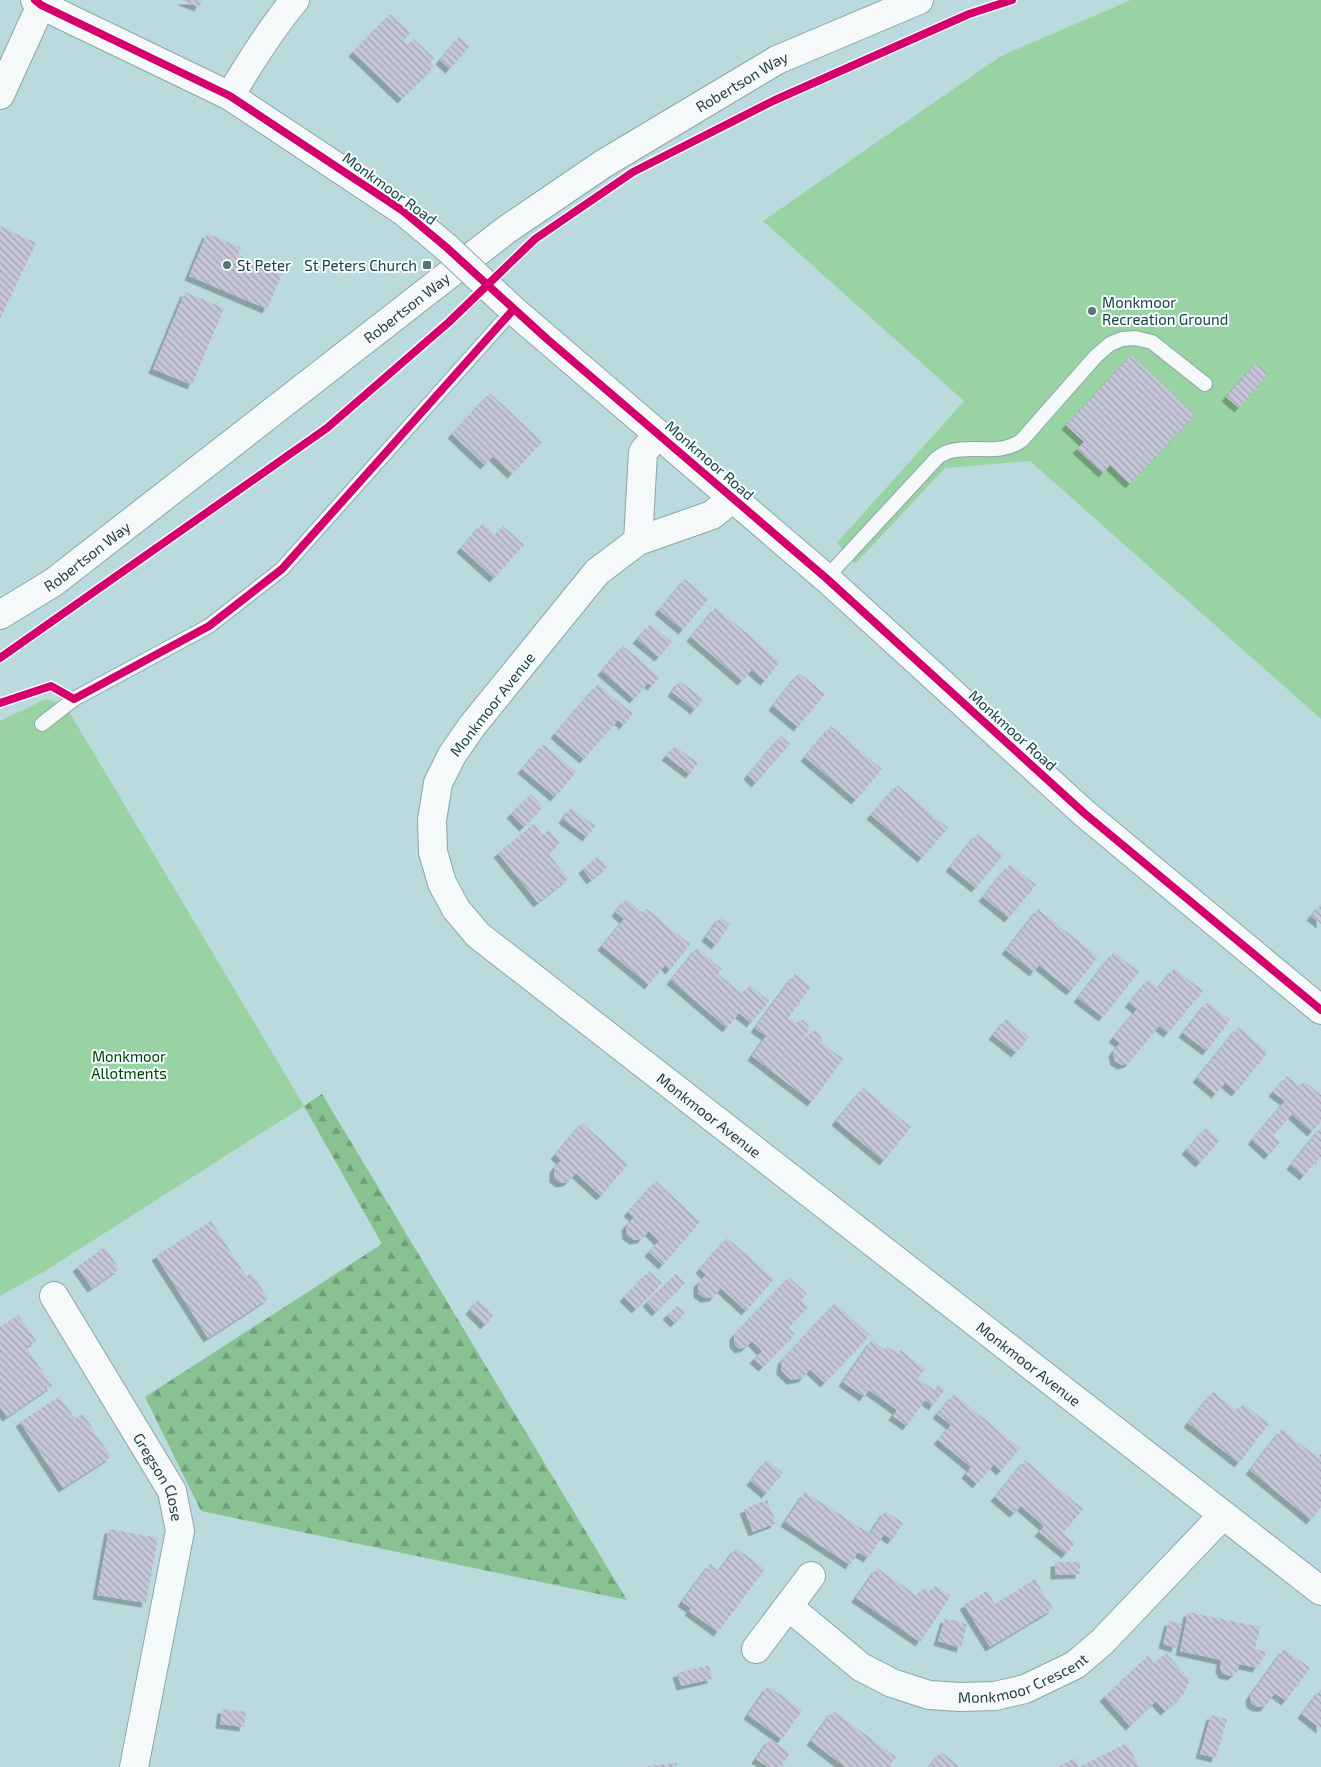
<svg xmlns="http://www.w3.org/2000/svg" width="1321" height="1767" viewBox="0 0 1321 1767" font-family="'Exo 2',sans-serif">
  <defs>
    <pattern id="forest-firs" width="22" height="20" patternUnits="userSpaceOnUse" patternTransform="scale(1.25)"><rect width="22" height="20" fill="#88c293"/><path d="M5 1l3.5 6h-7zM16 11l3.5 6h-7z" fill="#6f9f79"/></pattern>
    <pattern id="building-back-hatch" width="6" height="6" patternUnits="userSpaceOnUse" patternTransform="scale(1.25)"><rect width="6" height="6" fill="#c6c6d9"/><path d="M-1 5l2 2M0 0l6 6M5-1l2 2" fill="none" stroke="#a1a2b1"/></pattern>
    <filter id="shadow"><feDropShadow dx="-4.5" dy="4.5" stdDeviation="0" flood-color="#0004"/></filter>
  </defs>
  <rect width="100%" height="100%" fill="#badadd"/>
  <polygon fill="url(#forest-firs)" points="322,1094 627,1600 201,1511 145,1397 382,1244 304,1106"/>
  <g fill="#99d3a4">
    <polygon points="1131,0 1321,0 1321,719 1030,461 945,468 855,564 837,543 964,401 763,221 1001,56"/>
    <polygon points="46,699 65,705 304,1106 45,1271 0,1296 0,721"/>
  </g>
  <g fill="url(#building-back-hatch)" filter="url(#shadow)">
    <polygon points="181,0 202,0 199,7"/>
    <polygon points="390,14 410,33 404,40 408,45 414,39 434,58 430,63 434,67 402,99 353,52"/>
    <polygon points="459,37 470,46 450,69 440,60"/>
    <polygon points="0,226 36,243 0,319"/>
    <polygon points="207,233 241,248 238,255 282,274 267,309 189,276"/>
    <polygon points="185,292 224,308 192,385 153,369"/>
    <polygon points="1131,355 1195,415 1130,484 1110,465 1103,473 1077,449 1084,442 1066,425"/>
    <polygon points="1256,363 1268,374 1239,408 1226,397"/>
    <polygon points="490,393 542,442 512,474 493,456 485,465 452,434"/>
    <polygon points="483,523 495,535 503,526 524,545 494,578 461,548"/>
    <polygon points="685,579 708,599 683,630 659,610"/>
    <polygon points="716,607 780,662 765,681 752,670 742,681 691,637"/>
    <polygon points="650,624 672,642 659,657 637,639"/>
    <polygon points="623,646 660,677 652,686 648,683 634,699 602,671"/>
    <polygon points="799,673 825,694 798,727 773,706"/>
    <polygon points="680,681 703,699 695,710 672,692"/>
    <polygon points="598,684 633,714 624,725 618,720 584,759 555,734"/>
    <polygon points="831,726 882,769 856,800 805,757"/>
    <polygon points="781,736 790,744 756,783 748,775"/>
    <polygon points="544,744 576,772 555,797 522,769"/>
    <polygon points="675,746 698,763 690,774 666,756"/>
    <polygon points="897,785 948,828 922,858 871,815"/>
    <polygon points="531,794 543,807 524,827 511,814"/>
    <polygon points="571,808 595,826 587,837 563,819"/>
    <polygon points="534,824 542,835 549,830 560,843 548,853 568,879 538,903 498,853"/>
    <polygon points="977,834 1003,855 976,888 950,867"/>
    <polygon points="598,856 607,867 591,880 583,869"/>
    <polygon points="1010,864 1036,885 1009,918 983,897"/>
    <polygon points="626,899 643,913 647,909 690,944 670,970 665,965 649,985 602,946 624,919 616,912"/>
    <polygon points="1321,904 1321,924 1311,916"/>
    <polygon points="1038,909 1098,957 1071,991 1039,965 1034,972 1006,950"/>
    <polygon points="720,917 730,925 716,945 706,937"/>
    <polygon points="697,948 722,969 718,974 742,994 750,985 769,1001 751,1023 739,1013 727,1028 671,980"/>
    <polygon points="1114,952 1139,972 1103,1017 1078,998"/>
    <polygon points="1174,968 1203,991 1168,1033 1159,1026 1129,1063 1122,1065 1115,1061 1113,1052 1120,1043 1113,1038 1137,1009 1129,1003 1148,980 1158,988"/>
    <polygon points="795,974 811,987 788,1018 796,1024 799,1020 803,1020 808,1025 809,1031 801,1040 803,1042 811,1032 816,1031 821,1035 822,1043 843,1059 812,1102 752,1056 766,1036 755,1028"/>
    <polygon points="1207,1002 1230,1020 1207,1051 1183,1033"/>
    <polygon points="1006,1019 1029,1037 1016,1053 993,1035"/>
    <polygon points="1238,1027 1268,1052 1236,1092 1225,1083 1216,1094 1197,1078"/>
    <polygon points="1287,1076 1299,1087 1304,1081 1321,1095 1321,1121 1312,1132 1292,1114 1273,1136 1280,1142 1269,1155 1252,1140 1285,1101 1273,1092"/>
    <polygon points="863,1088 911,1127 884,1161 836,1121"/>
    <polygon points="582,1123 628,1164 601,1196 576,1173 568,1182 560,1183 554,1178 554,1168 561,1160 555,1155"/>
    <polygon points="1321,1127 1321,1160 1319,1158 1304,1176 1291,1165"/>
    <polygon points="1206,1128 1220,1140 1200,1163 1186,1150"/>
    <polygon points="656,1181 700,1222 663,1265 649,1252 659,1241 649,1231 642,1239 634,1240 627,1235 626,1226 634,1217 628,1212"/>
    <polygon points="211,1221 246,1276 252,1273 268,1299 208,1338 156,1256"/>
    <polygon points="727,1238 774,1279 746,1311 721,1288 714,1297 705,1298 698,1293 698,1283 706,1275 700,1269"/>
    <polygon points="105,1247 119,1269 92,1288 77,1267"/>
    <polygon points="649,1271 662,1283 636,1309 624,1297"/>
    <polygon points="676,1274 685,1283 656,1312 647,1302"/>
    <polygon points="789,1277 807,1294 801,1300 808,1307 788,1328 795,1334 763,1367 754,1359 762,1351 752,1341 746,1347 739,1349 734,1343 734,1335"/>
    <polygon points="478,1300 494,1315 485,1325 470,1310"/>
    <polygon points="835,1303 870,1335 825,1383 810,1369 803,1378 791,1380 781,1370 782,1360"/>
    <polygon points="677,1306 685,1313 675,1323 667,1315"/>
    <polygon points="18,1315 36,1341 26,1347 52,1386 7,1417 0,1407 0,1327"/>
    <polygon points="872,1340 885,1350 887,1346 898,1354 900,1350 925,1369 918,1378 934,1390 938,1385 945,1389 933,1406 925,1400 907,1426 893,1416 897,1410 869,1390 864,1397 843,1382"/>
    <polygon points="1213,1392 1238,1411 1243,1404 1269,1424 1239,1463 1188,1423"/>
    <polygon points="954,1394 1020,1448 1001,1471 994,1464 977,1484 966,1474 971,1467 938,1440 951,1425 937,1414"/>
    <polygon points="60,1396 75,1419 83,1414 111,1457 63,1488 20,1422"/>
    <polygon points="1282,1429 1318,1458 1321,1453 1321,1507 1311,1520 1250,1470"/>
    <polygon points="767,1460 783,1473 766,1494 751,1481"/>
    <polygon points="1025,1460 1083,1509 1063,1533 1075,1543 1066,1554 1039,1532 1044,1526 1021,1506 1014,1513 995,1497"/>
    <polygon points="805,1492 870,1534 885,1511 903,1523 892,1540 884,1534 868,1558 858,1552 850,1565 785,1522"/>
    <polygon points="767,1500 776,1523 753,1532 744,1509"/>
    <polygon points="109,1529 158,1538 146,1603 97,1595"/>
    <polygon points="736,1548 765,1569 718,1632 689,1611 691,1608 682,1602 710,1564 719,1571"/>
    <polygon points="1055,1562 1080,1562 1080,1574 1055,1575"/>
    <polygon points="877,1568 918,1596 924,1588 931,1593 936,1585 951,1596 920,1642 856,1598"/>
    <polygon points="1035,1579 1053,1609 990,1647 964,1605 987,1591 995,1604"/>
    <polygon points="1188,1612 1260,1627 1255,1649 1267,1652 1257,1668 1239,1664 1237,1672 1232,1676 1223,1674 1220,1668 1221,1660 1180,1651"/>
    <polygon points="945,1618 967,1624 961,1648 938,1641"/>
    <polygon points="1169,1621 1182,1624 1176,1648 1163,1644"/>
    <polygon points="1284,1649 1310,1668 1286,1701 1275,1693 1265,1707 1257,1707 1251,1703 1250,1696"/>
    <polygon points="1166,1653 1190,1680 1183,1695 1165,1711 1156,1701 1130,1726 1104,1697 1148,1656 1154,1664"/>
    <polygon points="709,1665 712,1679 681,1686 677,1673"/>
    <polygon points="768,1686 802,1710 782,1739 748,1715"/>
    <polygon points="1321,1689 1321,1729 1302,1714"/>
    <polygon points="222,1709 246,1712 244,1727 220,1724"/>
    <polygon points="833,1711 896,1757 890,1764 893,1767 845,1767 811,1741"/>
    <polygon points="1211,1715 1227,1719 1216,1758 1200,1754"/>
    <polygon points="770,1739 790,1753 781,1767 768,1767 756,1759"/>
    <polygon points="1127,1743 1139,1767 1057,1767 1075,1758 1079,1767"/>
    <polygon points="941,1752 960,1767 929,1767"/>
    <polygon points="677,1763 677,1767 647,1767 647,1766"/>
  </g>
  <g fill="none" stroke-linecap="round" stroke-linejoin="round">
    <g stroke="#8ca6a8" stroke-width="16">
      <g id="service">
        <path d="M826,578L937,458C941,455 946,452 951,451C975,445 1001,456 1022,440L1096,356L1110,344L1122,339L1135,338L1152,342L1205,384"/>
        <polyline points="42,724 74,699 209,626 282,569 513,310"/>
      </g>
    </g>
    <g stroke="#8ca6a8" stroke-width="30">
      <g id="minor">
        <polyline points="0,95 41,5"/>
        <path d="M230,96C250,62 270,30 295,0"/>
        <path id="s1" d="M733,498L712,515L638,541L597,572L472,726L452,755L438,783L432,820L433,852L442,883L456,909L478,935L1321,1591"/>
        <polyline points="638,541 643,452 658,434"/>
        <path id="s2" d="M54,1296L172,1491L180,1531L134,1767"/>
        <path id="s3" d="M789,1607L861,1667L892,1683L929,1695L960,1697L995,1696L1025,1689L1075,1665L1102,1642L1223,1515"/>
        <polyline points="756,1649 811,1576"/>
      </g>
    </g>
    <g stroke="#8ca6a8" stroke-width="30">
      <g id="tertiary">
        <polyline points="35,0 41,5 230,96 403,211"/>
        <polyline points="513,310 826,578 1084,813 1321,1010"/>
      </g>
    </g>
    <g stroke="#8ca6a8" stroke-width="30">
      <g id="primary">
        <path id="s4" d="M0,615L54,582L506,230L603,164L777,60L919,0"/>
      </g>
    </g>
    <use href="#service" stroke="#f5f9fa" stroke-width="14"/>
    <use href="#minor" stroke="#f5f9fa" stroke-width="28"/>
    <use href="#tertiary" stroke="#f5f9fa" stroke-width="28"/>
    <use href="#primary" stroke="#f5f9fa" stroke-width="28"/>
    <g stroke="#8ca6a8" stroke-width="30" stroke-linecap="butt">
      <polyline id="tertiary-bridge" points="403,211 446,247 513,310"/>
    </g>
    <use href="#tertiary-bridge" stroke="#f5f9fa" stroke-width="28"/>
    <g stroke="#f3feff" stroke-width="11">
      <g id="cycleway">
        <polyline points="35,0 41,5 230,96 403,211 446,247 547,339 826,578 1084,813 1321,1010"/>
        <polyline points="0,658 327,428 449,322 535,239 633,172 775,100 969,14 1012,0"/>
        <polyline points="0,703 51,686 74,699 209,626 282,569 513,310"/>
      </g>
    </g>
    <use href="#cycleway" stroke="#d6006c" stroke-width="8"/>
  </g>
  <g fill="#597576" stroke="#f3feff" stroke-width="2">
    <circle cx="227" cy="265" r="5"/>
    <rect x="422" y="260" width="10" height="10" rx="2.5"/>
    <circle cx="1092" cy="311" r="5"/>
  </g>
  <g text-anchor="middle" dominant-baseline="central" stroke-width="4" stroke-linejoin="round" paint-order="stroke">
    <g font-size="15" fill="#253e3f" stroke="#f3feff">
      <text stroke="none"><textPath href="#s4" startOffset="915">Robertson Way</textPath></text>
      <text transform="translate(390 188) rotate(36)">Monkmoor Road</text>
      <text stroke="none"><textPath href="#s4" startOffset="510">Robertson Way</textPath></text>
      <text transform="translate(710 460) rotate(41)">Monkmoor Road</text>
      <text stroke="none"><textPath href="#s4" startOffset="105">Robertson Way</textPath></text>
      <text transform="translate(492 704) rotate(-52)">Monkmoor Avenue</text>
      <text transform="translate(1013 730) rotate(42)">Monkmoor Road</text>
      <text stroke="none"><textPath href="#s1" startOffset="880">Monkmoor Avenue</textPath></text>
      <text stroke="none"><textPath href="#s1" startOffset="1285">Monkmoor Avenue</textPath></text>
      <text stroke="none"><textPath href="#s2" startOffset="210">Gregson Close</textPath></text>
      <text stroke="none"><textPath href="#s3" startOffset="265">Monkmoor Crescent</textPath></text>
    </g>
    <g font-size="15" fill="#253e3f" stroke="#f3feff" text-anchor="start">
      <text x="237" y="265">St Peter</text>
      <text x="417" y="265" text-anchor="end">St Peters Church</text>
      <text x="1102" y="302">Monkmoor<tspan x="1102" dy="17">Recreation Ground</tspan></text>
    </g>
    <g font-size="15" fill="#023d00" stroke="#f3feff">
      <text x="129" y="1056">Monkmoor<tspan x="129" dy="17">Allotments</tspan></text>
    </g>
  </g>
</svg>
